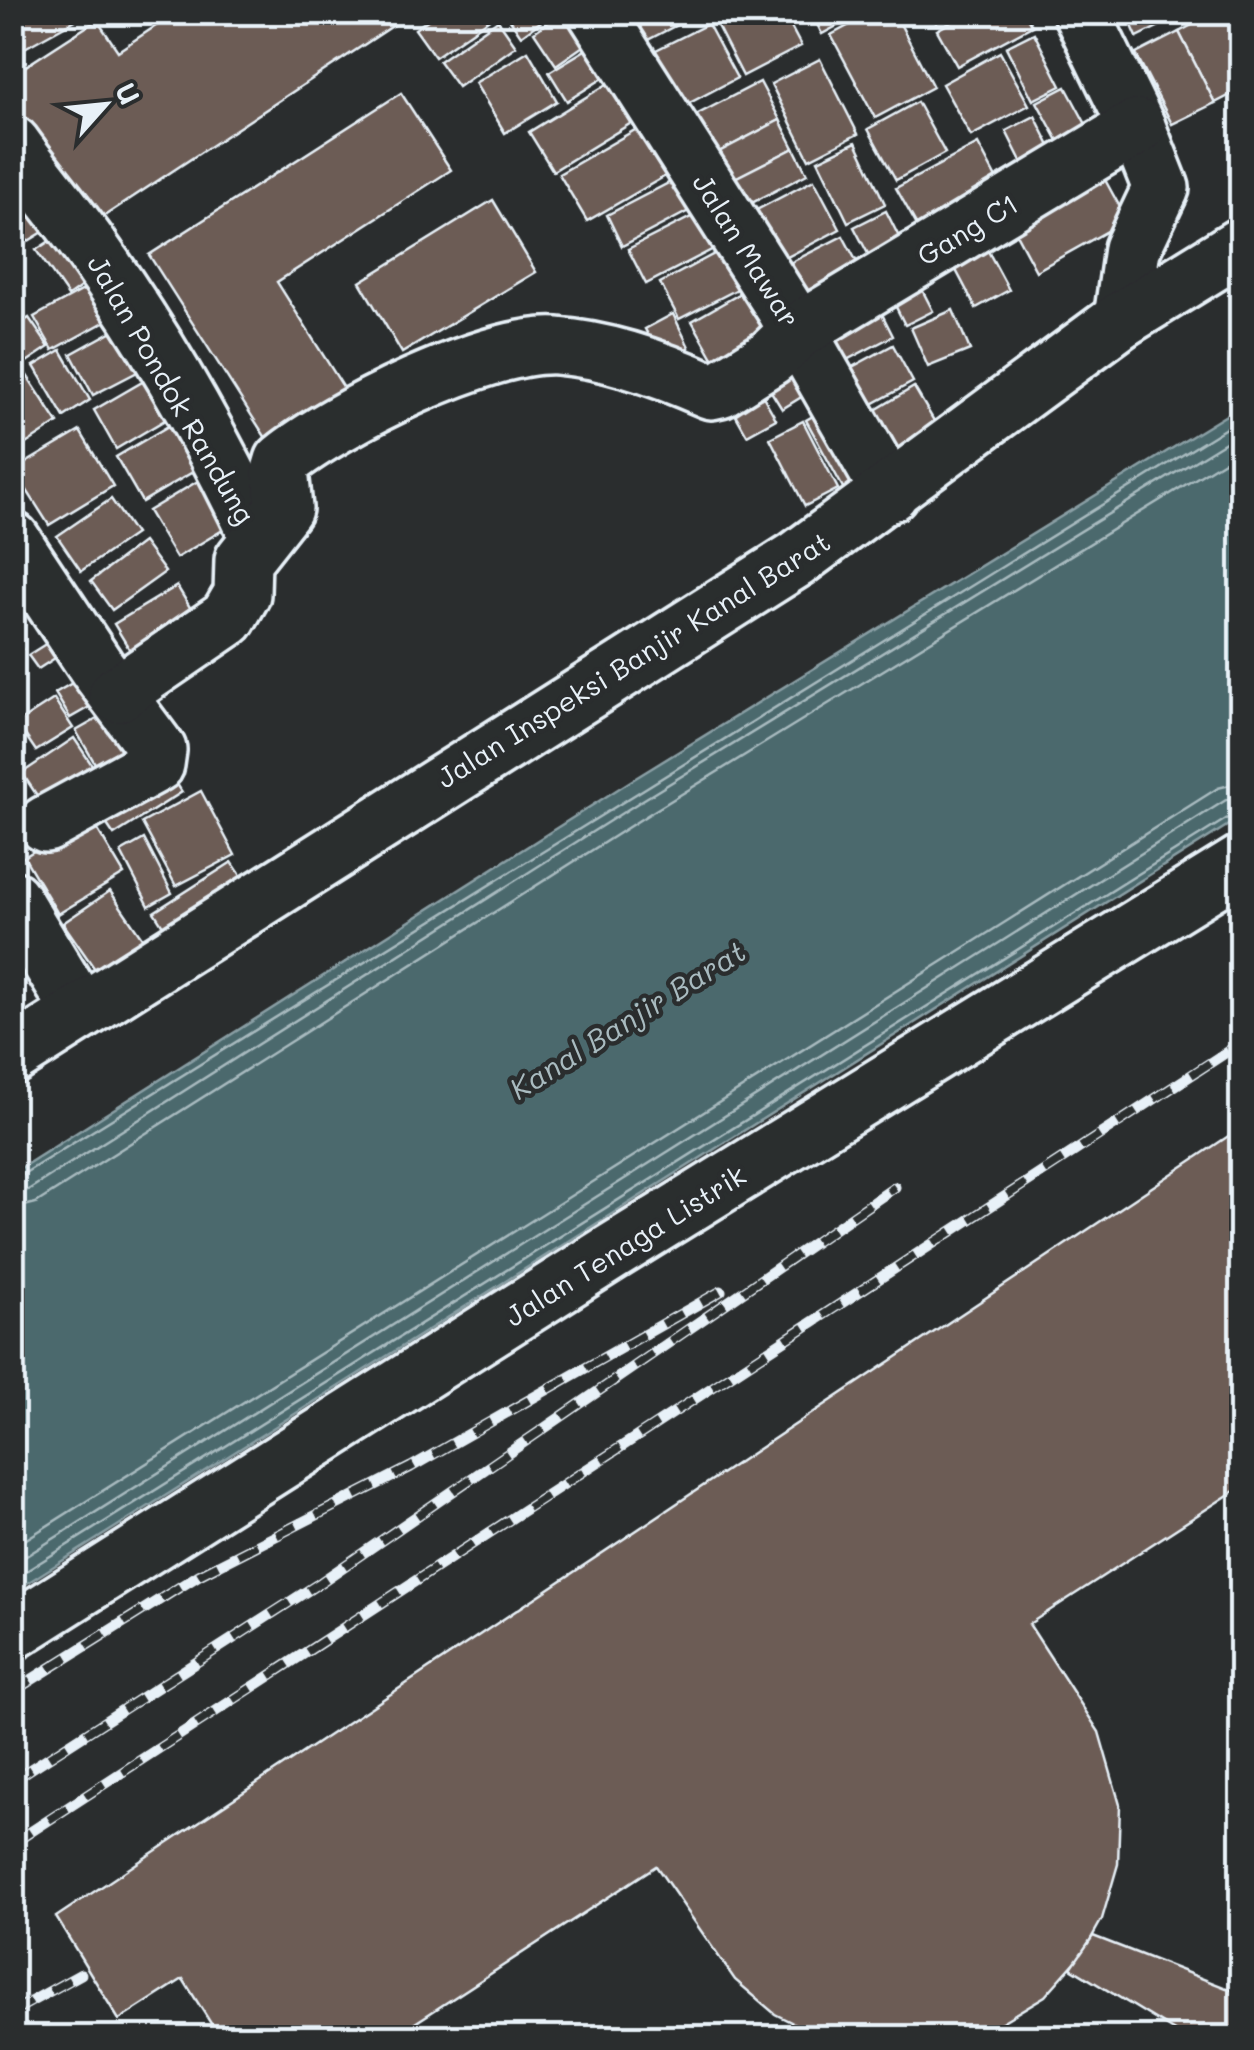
<svg xmlns="http://www.w3.org/2000/svg" width="1254" height="2050" viewBox="0 0 1254 2050" font-family="Mali,sans-serif">
  <rect width="100%" height="100%" fill="#2a2d2e"/>
  <filter id="ink" filterUnits="userSpaceOnUse"><feTurbulence type="fractalNoise" baseFrequency=".01" numOctaves="2"/><feDisplacementMap in="SourceGraphic" scale="20" xChannelSelector="R" yChannelSelector="G"/><feConvolveMatrix kernelMatrix="1 2 1 2 8 2 1 2 1" color-interpolation-filters="sRGB"/></filter>
  <g filter="url(#ink)">
    <polygon fill="#4b696d" stroke="#8a9fa5" stroke-width="2.5" points="1241,406 1241,817 13,1592 13,1173 629,782"/>
    <g fill="none" stroke-linecap="round" stroke-linejoin="round">
      <g stroke="#a9bbc0" stroke-width="2.5">
        <polyline points="12,1181 1242,418"/>
        <polyline points="12,1194 28,1190 641,801 1242,432"/>
        <polyline points="12,1209 36,1203 649,814 1242,450"/>
        <polyline points="12,1548 1218,788 1242,782"/>
        <polyline points="12,1565 1226,800 1242,797"/>
        <polyline points="12,1580 1242,809"/>
      </g>
    </g>
    <g fill="#6c5b55" stroke="#e8f1f8" stroke-width="2.5">
      <polygon points="12,12 90,12 12,55"/>
      <polygon points="177,12 399,12 403,19 86,228 12,115 12,75 97,20 118,51"/>
      <polygon points="439,12 487,12 491,18 435,57 415,29"/>
      <polygon points="505,12 554,12 521,36"/>
      <polygon points="563,12 584,12 599,35 556,65 534,32"/>
      <polygon points="619,12 702,12 636,46"/>
      <polygon points="710,12 783,12 801,46 743,76"/>
      <polygon points="811,12 863,12 822,34"/>
      <polygon points="874,12 894,12 933,87 875,118 831,35"/>
      <polygon points="930,12 956,12 936,23"/>
      <polygon points="969,12 1024,12 1032,26 957,66 937,30"/>
      <polygon points="1126,12 1171,12 1174,19 1137,37"/>
      <polygon points="1216,12 1233,12 1242,29 1242,89 1215,103 1179,32"/>
      <polygon points="498,20 516,46 458,87 439,61"/>
      <polygon points="708,24 737,78 678,109 650,53"/>
      <polygon points="1179,32 1215,103 1172,124 1136,54"/>
      <polygon points="1034,33 1061,86 1033,100 1006,47"/>
      <polygon points="605,38 622,66 567,101 549,72"/>
      <polygon points="528,51 557,101 505,133 475,83"/>
      <polygon points="1000,52 1029,105 971,136 942,84"/>
      <polygon points="820,59 858,134 809,159 771,84"/>
      <polygon points="622,75 646,114 553,171 529,132"/>
      <polygon points="760,82 780,120 717,153 696,115"/>
      <polygon points="1066,87 1096,143 1068,159 1037,102"/>
      <polygon points="401,93 451,170 277,282 349,396 271,446 149,255"/>
      <polygon points="917,102 945,153 896,180 868,129"/>
      <polygon points="1035,116 1059,164 1030,179 1006,131"/>
      <polygon points="654,119 681,167 587,221 559,174"/>
      <polygon points="780,120 794,148 731,180 717,153"/>
      <polygon points="856,142 885,204 848,222 818,160"/>
      <polygon points="978,144 1005,195 924,238 896,188"/>
      <polygon points="794,148 807,174 744,207 731,180"/>
      <polygon points="1098,167 1127,220 1036,271 1007,217"/>
      <polygon points="686,174 702,204 622,246 607,215"/>
      <polygon points="814,180 840,229 772,265 745,216"/>
      <polygon points="25,192 48,229 12,251 12,200"/>
      <polygon points="493,200 536,272 402,353 360,282"/>
      <polygon points="709,208 727,242 646,284 628,249"/>
      <polygon points="886,211 906,251 875,267 854,227"/>
      <polygon points="68,229 99,274 68,296 36,250"/>
      <polygon points="843,236 860,268 790,303 774,271"/>
      <polygon points="981,238 1009,290 976,308 948,255"/>
      <polygon points="733,244 753,281 679,319 660,283"/>
      <polygon points="915,276 933,311 905,325 887,289"/>
      <polygon points="98,282 117,315 53,350 34,317"/>
      <polygon points="757,284 782,327 717,365 692,321"/>
      <polygon points="876,302 893,336 831,368 814,333"/>
      <polygon points="953,310 970,350 928,367 911,328"/>
      <polygon points="673,314 689,347 662,361 645,329"/>
      <polygon points="29,318 49,347 12,372 12,329"/>
      <polygon points="120,327 143,369 93,395 71,354"/>
      <polygon points="893,345 913,382 863,409 843,372"/>
      <polygon points="802,347 824,383 782,409 759,372"/>
      <polygon points="61,350 90,400 64,417 34,366"/>
      <polygon points="163,370 185,408 116,449 94,410"/>
      <polygon points="26,374 58,423 12,453 12,382"/>
      <polygon points="755,382 776,419 747,435 726,398"/>
      <polygon points="914,387 937,426 884,457 862,418"/>
      <polygon points="836,403 878,479 847,495 806,420"/>
      <polygon points="192,412 218,457 142,502 116,457"/>
      <polygon points="803,421 838,489 805,506 770,438"/>
      <polygon points="80,431 113,486 49,525 14,470"/>
      <polygon points="218,469 246,516 176,558 148,511"/>
      <polygon points="12,477 24,495 12,503"/>
      <polygon points="111,499 135,534 81,571 57,536"/>
      <polygon points="143,542 165,572 112,610 91,581"/>
      <polygon points="32,580 43,598 14,617 12,593"/>
      <polygon points="177,586 202,627 139,665 114,624"/>
      <polygon points="12,633 22,649 12,655"/>
      <polygon points="60,635 69,649 38,669 28,655"/>
      <polygon points="93,671 107,697 70,718 55,693"/>
      <polygon points="54,699 73,728 36,751 17,723"/>
      <polygon points="122,705 145,745 100,772 76,731"/>
      <polygon points="74,738 98,774 46,809 22,773"/>
      <polygon points="164,763 182,792 114,835 95,807"/>
      <polygon points="201,791 235,855 176,886 142,823"/>
      <polygon points="90,817 124,874 58,914 24,857"/>
      <polygon points="144,839 172,893 149,906 121,852"/>
      <polygon points="232,862 250,889 172,940 154,912"/>
      <polygon points="110,891 145,942 99,975 63,923"/>
      <polygon points="1242,1127 1242,1486 1029,1624 1099,1732 1120,1805 1118,1864 1102,1919 1083,1953 1045,1996 975,2038 823,2038 775,2014 735,1980 656,1866 392,2038 220,2038 183,1979 119,2020 56,1917"/>
      <polygon points="1093,1936 1242,1994 1242,2038 1186,2038 1071,1968"/>
    </g>
    <g fill="none" stroke-linecap="round" stroke-linejoin="round">
      <g stroke="#e8f1f8" stroke-width="62">
        <g id="minor">
          <polyline points="596,12 785,309 890,493"/>
          <polyline points="1081,12 1137,127 1161,188 1132,249 1122,319"/>
          <path d="M12,144C39,182 69,216 95,254C157,342 213,440 259,538"/>
          <polyline points="12,540 97,668 158,750 156,764 46,824"/>
          <path d="M117,694L228,618L242,594L243,560L284,508L280,471L283,461C336,418 488,342 557,346C609,350 664,370 711,391L720,389L771,357L798,331L1137,127"/>
          <polyline points="12,899 66,988"/>
          <polyline points="12,1056 797,559 1122,319 1242,245"/>
          <polyline points="12,1632 612,1252 1242,863"/>
        </g>
      </g>
      <use href="#minor" stroke="#2a2d2e" stroke-width="55"/>
      <g stroke="#e8f1f8" stroke-width="11">
        <g id="rail">
          <polyline points="12,1692 199,1575 411,1467 721,1291"/>
          <polyline points="12,1781 321,1582 895,1187"/>
          <polyline points="12,1844 1242,1042"/>
          <polyline points="12,2012 81,1974"/>
        </g>
      </g>
      <use href="#rail" stroke="#2a2d2e" stroke-width="8" stroke-dasharray="22" stroke-linecap="butt"/>
    </g>
  </g>
  <g text-anchor="middle" dominant-baseline="central" stroke-width="9" stroke-linejoin="round" paint-order="stroke">
    <g font-size="28" fill="#e8f1f8" stroke="#2a2d2e">
      <text transform="translate(967 229) rotate(-31)">Gang C1</text>
      <text transform="translate(747 250) rotate(58)">Jalan Mawar</text>
      <text transform="translate(172 389) rotate(60)">Jalan Pondok Randung</text>
      <text transform="translate(633 659) rotate(-32)">Jalan Inspeksi Banjir Kanal Barat</text>
      <text transform="translate(625 1245) rotate(-32)">Jalan Tenaga Listrik</text>
    </g>
    <g font-size="30" font-style="italic" fill="#a9bbc0" stroke="#2a2d2e">
      <text transform="translate(627 1019) rotate(-32)">Kanal Banjir Barat</text>
    </g>
  </g>
  <rect width="1254" height="2050" fill="none" stroke="#2a2d2e" stroke-width="50"/>
  <rect x="25" y="25" width="1204" height="2000" fill="none" stroke="#e8f1f8" stroke-width="4" filter="url(#ink)"/>
  <g transform="translate(105 105) rotate(63)" stroke="#2a2d2e" stroke-width="8" paint-order="stroke">
  <path d="M0-8L18 38L0 25L-18 38Z" fill="#e8f1f8"/>
  <text y="-15" font-size="28" font-weight="bold" text-anchor="middle" fill="#e8f1f8">U</text>
  </g>
</svg>
